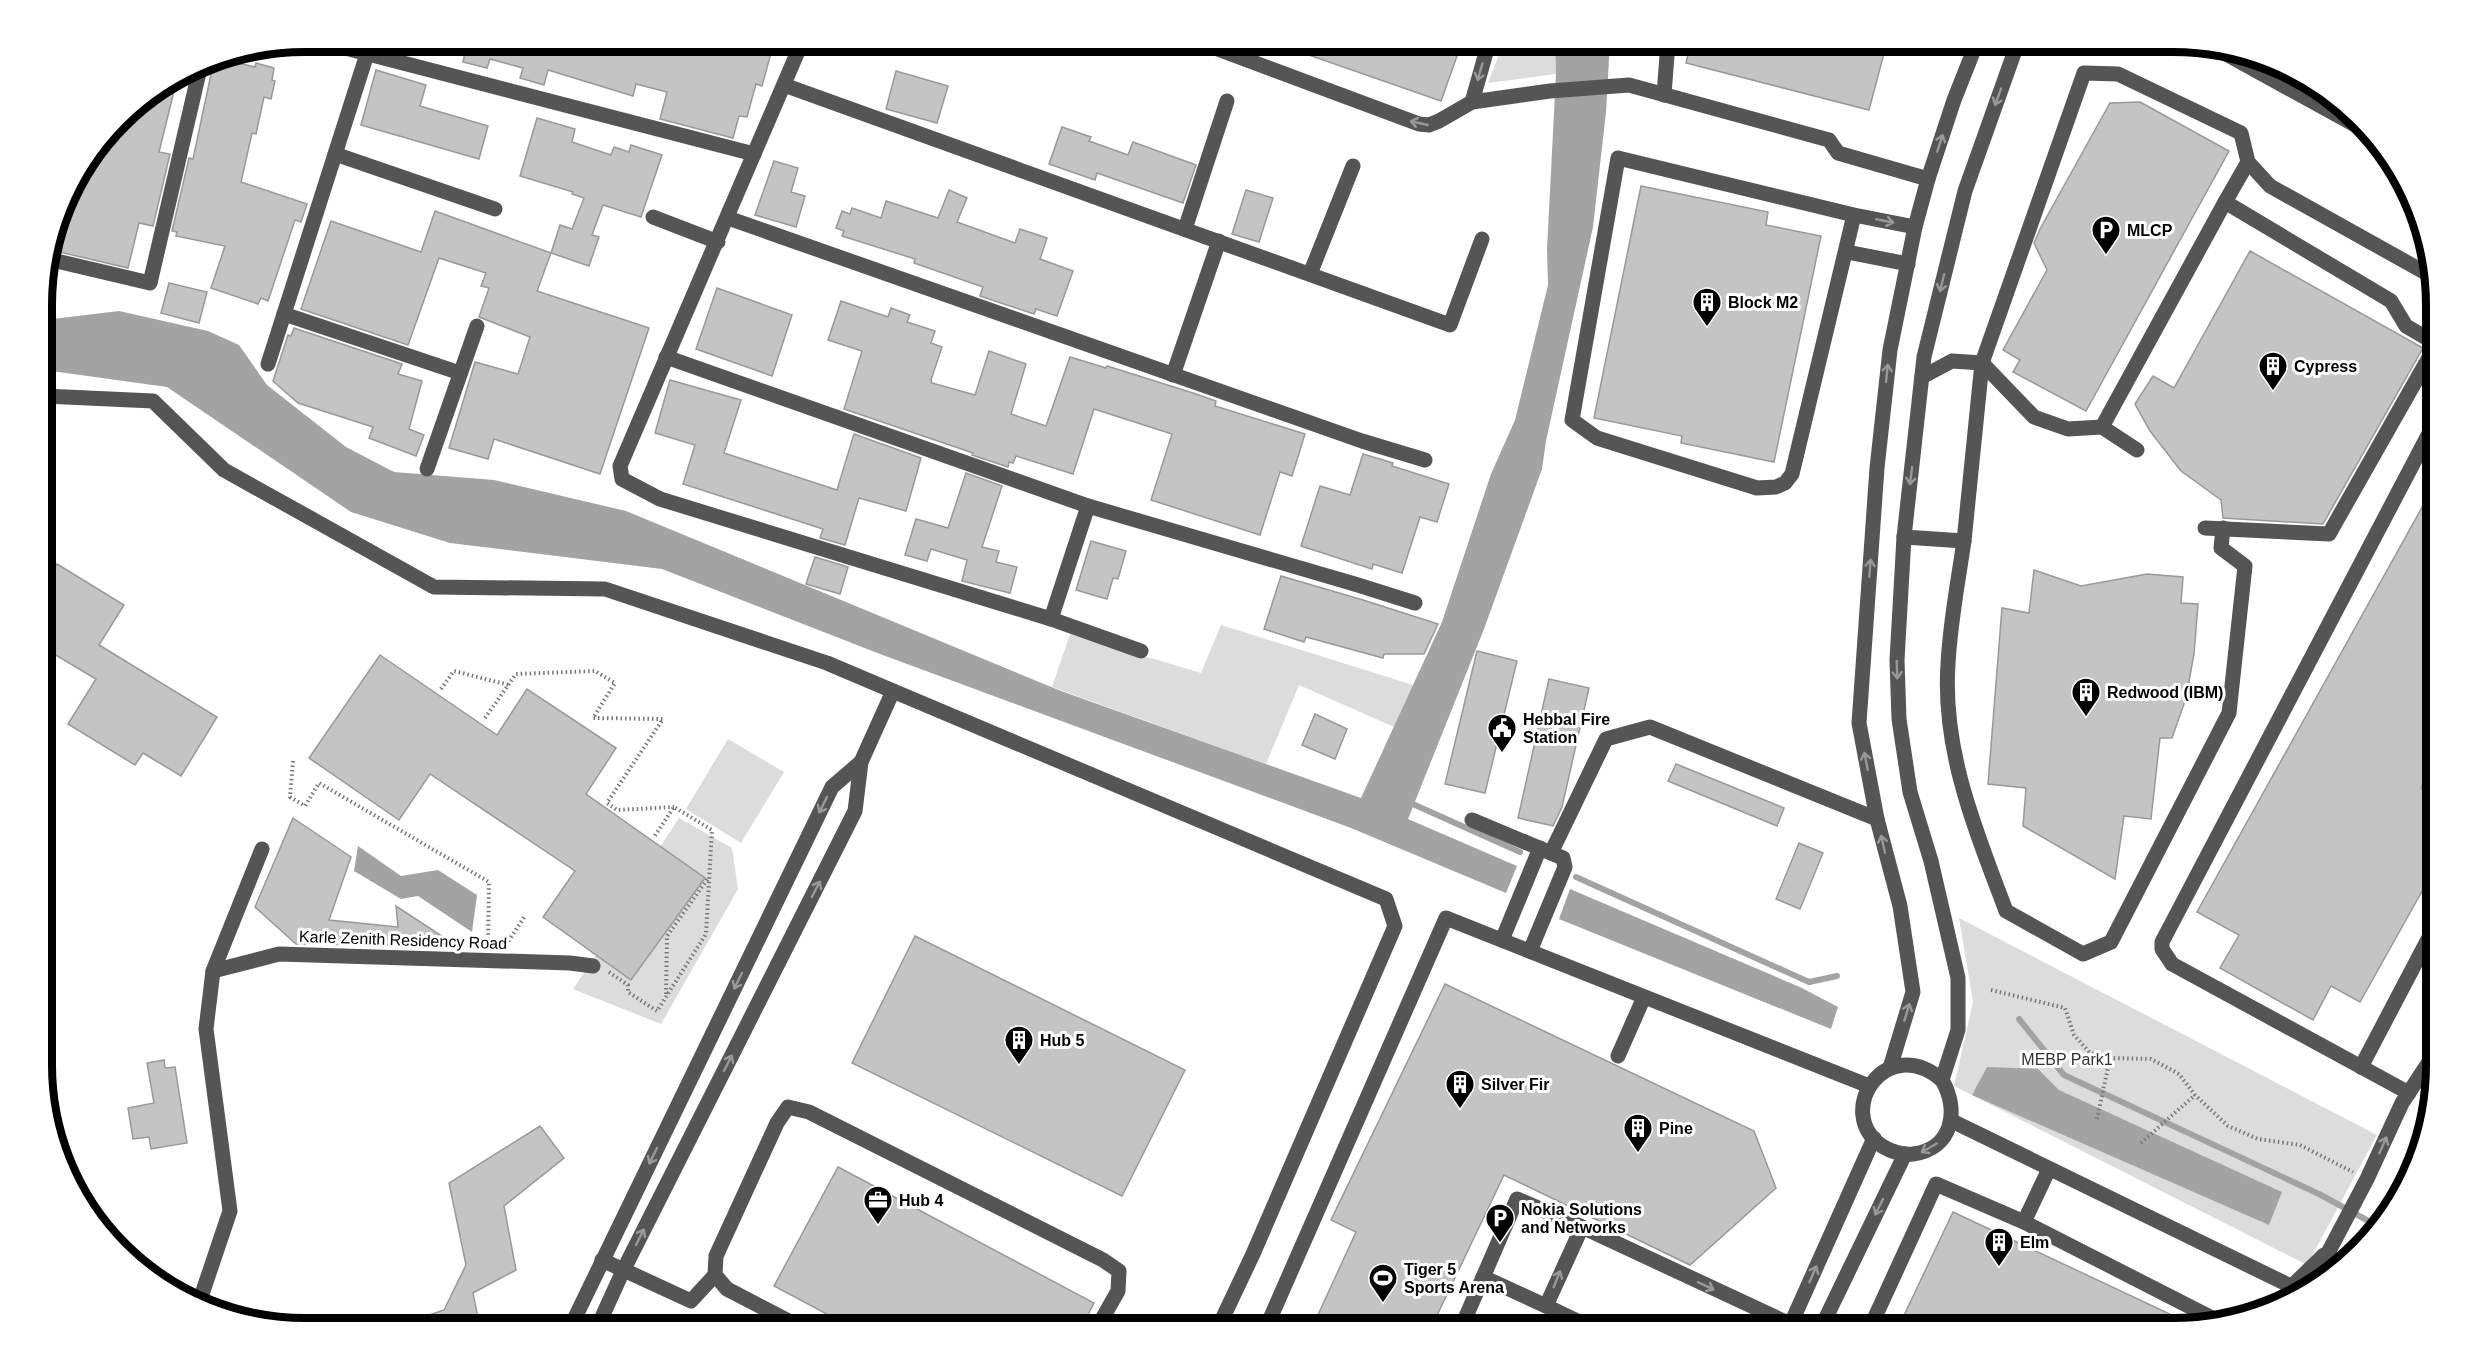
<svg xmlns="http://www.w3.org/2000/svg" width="2478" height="1370" viewBox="0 0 2478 1370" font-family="Arial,sans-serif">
  <rect width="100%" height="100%" fill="#fff"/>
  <g fill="#dcdcdc">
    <polygon points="388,42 432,42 429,53"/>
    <polygon points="1504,42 1555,42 1556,74 1488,83"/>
    <polygon points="1221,625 1413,685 1394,727 1299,685 1266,764 1052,687 1070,634 1201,673"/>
    <polygon points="728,739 784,772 741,843 686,809"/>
    <polygon points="679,818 732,848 738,889 661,1024 573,989 596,955 631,980 704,879 660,847"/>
    <polygon points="1959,918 2377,1135 2307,1265 1954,1086 1973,1002"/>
  </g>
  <g fill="#a3a3a3">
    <polygon points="1555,42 1610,42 1606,112 1593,227 1546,441 1542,469 1484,629 1408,819 1517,866 1506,893 1351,828 880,654 662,569 450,543 351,512 167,387 44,370 44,320 119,311 208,331 239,345 267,385 346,447 394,472 494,480 626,511 1061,691 1361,798 1442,622 1491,474 1515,420 1548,285 1547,249 1556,74"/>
    <polygon points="358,846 401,876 438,870 477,895 472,932 418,896 401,899 354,871"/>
    <polygon points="1570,889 1802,988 1838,1007 1831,1029 1559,919"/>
    <polygon points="1987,1067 2038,1069 2059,1090 2282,1192 2269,1225 1972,1095"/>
  </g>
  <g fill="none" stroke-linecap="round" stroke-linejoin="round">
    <g stroke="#a3a3a3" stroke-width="6">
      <polyline points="1406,801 1520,852"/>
      <polyline points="1576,877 1809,982 1837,976"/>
      <polyline points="2019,1019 2064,1075 2319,1194 2374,1224"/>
    </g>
  </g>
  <g fill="#c4c4c4" stroke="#999" stroke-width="1.5">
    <polygon points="446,42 596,42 641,54 644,42 774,42 762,86 756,84 747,117 739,116 733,138 660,119 667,92 636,84 633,96 548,70 544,85 520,78 523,68 490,59 487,68 463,62 465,53 445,48"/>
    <polygon points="1280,42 1462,42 1441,101 1280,45"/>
    <polygon points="1691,42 1887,42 1869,110 1686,63"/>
    <polygon points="221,59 255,67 256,63 274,68 272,80 275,81 271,99 264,97 256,134 252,133 241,182 307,204 301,222 295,220 268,301 261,298 258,304 211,288 225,246 176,236 177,232 172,231 189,158 193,159 214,60"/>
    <polygon points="376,70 426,85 420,106 488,126 479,159 361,125"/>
    <polygon points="896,71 948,86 937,123 886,109"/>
    <polygon points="177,79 159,152 170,154 153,226 139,223 128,268 51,250 69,189 132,108"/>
    <polygon points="2140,102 2229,151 2086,411 2013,372 2020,360 2003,350 2047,270 2034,243 2040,229 2110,103"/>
    <polygon points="537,118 575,129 572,142 611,155 614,147 629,152 631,145 662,155 641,217 603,205 592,235 599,237 589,266 551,253 560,225 572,229 584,198 572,194 573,192 520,176"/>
    <polygon points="1062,127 1091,137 1089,141 1128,155 1133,142 1196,165 1183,203 1097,173 1095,180 1049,164"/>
    <polygon points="774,161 798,168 791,192 805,196 796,227 755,215"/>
    <polygon points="1641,186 1768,212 1766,225 1821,236 1774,462 1681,443 1682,436 1594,418"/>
    <polygon points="949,190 967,198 957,222 1015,243 1020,229 1047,238 1040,259 1073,271 1057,316 1036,309 1034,314 980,296 983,287 914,263 915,259 842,236 844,231 836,228 842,211 850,214 852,208 881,218 886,201 938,218"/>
    <polygon points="1246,190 1273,198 1259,242 1232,234"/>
    <polygon points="435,211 551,253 537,291 649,328 600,474 494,439 488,459 449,448 475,362 518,374 530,337 479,317 489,288 481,286 486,273 439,258 408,345 301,309 331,221 421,252"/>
    <polygon points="2250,251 2423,348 2323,524 2223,518 2221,500 2181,471 2150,431 2135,404 2153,376 2174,388"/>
    <polygon points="169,283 207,292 199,323 161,313"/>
    <polygon points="717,288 792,315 772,376 696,349"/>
    <polygon points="841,301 888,317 891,308 910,315 907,322 935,331 931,343 942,347 931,380 932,383 975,395 989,351 1026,364 1011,414 1046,426 1070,357 1106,368 1107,366 1193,393 1216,401 1215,406 1305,434 1292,476 1280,472 1260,535 1151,500 1172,434 1094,409 1073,474 1016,456 1013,463 1009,462 1008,467 972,455 973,453 844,409 862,351 828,340"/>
    <polygon points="294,328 402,364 398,374 422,381 409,429 424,435 416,456 369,438 373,427 298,403 273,381 288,335 291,336"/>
    <polygon points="670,380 741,400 724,453 837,490 854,434 921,458 906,511 859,498 845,545 820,538 823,529 683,484 695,445 655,433"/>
    <polygon points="1363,454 1393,463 1392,466 1449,484 1437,522 1420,517 1402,573 1373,564 1372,569 1301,546 1320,486 1350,495"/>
    <polygon points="966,473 1002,486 982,547 999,551 996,562 1017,567 1010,593 962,581 967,560 931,549 927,561 905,555 916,519 948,528"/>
    <polygon points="2435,484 2435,763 2421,788 2435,796 2435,868 2360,1002 2331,986 2313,1020 2220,968 2239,935 2197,912"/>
    <polygon points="1091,541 1126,551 1118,579 1113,578 1107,599 1076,590"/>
    <polygon points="815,557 848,567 840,594 806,584"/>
    <polygon points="57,564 124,605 99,645 217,717 181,776 143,753 135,765 68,724 96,679 44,648 44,567 52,572"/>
    <polygon points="2034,570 2081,586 2147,574 2183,577 2181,603 2198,604 2194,654 2186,698 2172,738 2160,738 2151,819 2124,816 2115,879 2023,826 2026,788 1988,784 2002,608 2029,613"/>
    <polygon points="1281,576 1363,600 1438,624 1424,654 1384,654 1383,658 1306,637 1304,642 1264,629"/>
    <polygon points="1477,651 1517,661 1485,793 1445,784"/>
    <polygon points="380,655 497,735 527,689 616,748 586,794 705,878 631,980 543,917 575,871 430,774 399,820 309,758"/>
    <polygon points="1549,679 1589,688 1562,807 1553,826 1518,818"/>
    <polygon points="1315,714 1347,729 1335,759 1302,745"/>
    <polygon points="1676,764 1784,808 1777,826 1668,781"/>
    <polygon points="293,818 351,857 329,920 398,927 396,906 457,946 296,944 255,907"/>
    <polygon points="1799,843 1823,853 1800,909 1776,899"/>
    <polygon points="915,936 1185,1070 1122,1196 852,1063"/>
    <polygon points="1445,984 1754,1131 1776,1188 1690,1265 1504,1175 1431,1328 1312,1328 1356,1232 1331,1220"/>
    <polygon points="164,1060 165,1068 175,1067 187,1143 151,1149 149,1137 133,1139 128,1108 154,1103 147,1063"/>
    <polygon points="540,1126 564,1158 504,1206 516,1270 473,1293 480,1328 399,1328 399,1325 444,1310 466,1265 449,1183"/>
    <polygon points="838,1167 1094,1303 1081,1328 853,1328 774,1286"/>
    <polygon points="1953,1212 2195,1326 1898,1328"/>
  </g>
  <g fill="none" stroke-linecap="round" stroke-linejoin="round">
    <g stroke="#777" stroke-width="4" stroke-dasharray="1.5 3" stroke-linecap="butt">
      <polyline points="441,689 454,671 509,685"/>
      <polyline points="485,718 516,674 595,671 615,683 593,718 663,719 607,803 617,810 674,807"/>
      <polyline points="293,761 290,797 305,806 319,783 489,882 488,943"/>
      <polyline points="506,945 525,916"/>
      <polyline points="609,972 628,985 628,992 657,1011 706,934 712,830 674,807 654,837"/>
      <polyline points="1991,990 2065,1008 2074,1035 2090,1053 2110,1058 2151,1059 2179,1074 2195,1095 2228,1126 2258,1139 2300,1145 2353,1172"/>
      <polyline points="666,994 667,936 709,877"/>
      <polyline points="2097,1119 2110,1058"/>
      <polyline points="2141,1143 2195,1095"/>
    </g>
    <g stroke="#555" stroke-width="15">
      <polyline points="322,42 754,154"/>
      <polyline points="802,42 620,466 622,479 660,499 1051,619 1088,506"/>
      <polyline points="1199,42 1419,124 1429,125 1439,121 1472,102 1550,91 1629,85 1829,140 1838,153 1928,179"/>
      <polyline points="2215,48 2355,125"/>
      <polyline points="367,54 284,314 460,373"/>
      <polyline points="784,85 1450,325 1482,239"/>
      <polyline points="1664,95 1668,42"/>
      <polyline points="1472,102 1489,42"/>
      <polyline points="335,154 495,209"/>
      <polyline points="2225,202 2248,162"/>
      <polyline points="1854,215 1792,474 1785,483 1776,487 1757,488 1597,438 1572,420 1618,158 1854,215 1915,227"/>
      <polyline points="653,217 718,242"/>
      <polyline points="728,218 1362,441 1425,460"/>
      <polyline points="1185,229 1227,101"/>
      <polyline points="1847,252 1908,264"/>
      <polyline points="48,259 150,283 201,64"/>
      <polyline points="1310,274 1353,166"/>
      <polyline points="666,357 1088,506 1358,585 1415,603"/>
      <polyline points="268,364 284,314"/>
      <polyline points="1173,375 1219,241"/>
      <polyline points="1922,377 1952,361 1982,363 2034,417 2068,429 2102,427"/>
      <polyline points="44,396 153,401 224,470 434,587 605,589 827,663 893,691 861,762 855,811 623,1271 597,1328"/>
      <polyline points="2137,450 2102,427 2225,202 2391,301 2406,326 2435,343"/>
      <polyline points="427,469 477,326"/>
      <polyline points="2205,528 2329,534 2435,347"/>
      <path d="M1904,537L1964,541C1958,582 1950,623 1948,664C1942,751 1976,831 2006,911L2083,954L2111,942L2229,713L2245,566L2221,548L2223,528"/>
      <polyline points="1964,541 1982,363 2084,73 2118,74 2241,133 2248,162 2270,186 2433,277"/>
      <polyline points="1051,619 1141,651"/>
      <polyline points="893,691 1386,899 1395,926 1253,1254 1218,1328"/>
      <polyline points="1472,820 1563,858 1565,867 1530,951"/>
      <polyline points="1551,853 1606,739 1650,727 1877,819"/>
      <polyline points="1502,940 1540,848"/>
      <polyline points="213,971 279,954 570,963 593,966"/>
      <polyline points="1618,1056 1644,997"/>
      <polyline points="2361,1067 2435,926"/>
      <polyline points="1890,1068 1913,992 1900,906 1877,819 1859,723 1877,468 1890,350 1915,227 1928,179 1954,100 1977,42"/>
      <path d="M1942,1080C1886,1032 1833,1112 1882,1146C1892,1152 1901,1155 1913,1154C1952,1149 1960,1111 1942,1080L1958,1030V978L1931,861L1910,792L1899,719L1897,660L1904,537L1924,357L1965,191L2018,42"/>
      <polyline points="2409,1093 2172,964 2162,949 2162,942 2435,422"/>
      <polyline points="1952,1121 2303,1292"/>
      <polyline points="2024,1222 2049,1169"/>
      <polyline points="602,1260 691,1301 715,1275"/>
      <polyline points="1483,1277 1546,1306"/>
      <polyline points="2315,1286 2329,1251 2367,1179 2402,1103 2435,1053"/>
      <polyline points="2282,1302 2292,1286 2324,1255"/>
      <polyline points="199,1303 230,1211 206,1029 213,971 262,849"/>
      <polyline points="570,1328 832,787 861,762"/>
      <polyline points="802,1328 727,1289 715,1275 716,1256 777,1123 788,1107 809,1112 1103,1260 1119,1271 1118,1291 1097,1328"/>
      <polyline points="1266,1328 1446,918 1869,1086"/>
      <polyline points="1461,1328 1517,1199 1582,1227"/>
      <polyline points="1592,1328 1546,1306 1582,1227 1790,1324"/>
      <polyline points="1789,1328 1874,1138"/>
      <polyline points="1821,1328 1905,1154"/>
      <polyline points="1870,1328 1936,1184 2024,1222 2210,1317 2206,1324"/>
    </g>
  </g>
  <defs><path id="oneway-shaft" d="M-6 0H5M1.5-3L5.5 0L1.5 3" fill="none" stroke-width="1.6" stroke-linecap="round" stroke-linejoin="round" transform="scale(1.5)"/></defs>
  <g stroke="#999">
    <use href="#oneway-shaft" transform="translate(1480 72) rotate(106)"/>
    <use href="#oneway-shaft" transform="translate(1998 97) rotate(110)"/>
    <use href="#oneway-shaft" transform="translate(1419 123) rotate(-167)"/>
    <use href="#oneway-shaft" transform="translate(1940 143) rotate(-72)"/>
    <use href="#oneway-shaft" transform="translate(1885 221) rotate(11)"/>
    <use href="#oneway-shaft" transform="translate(1942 283) rotate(104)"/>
    <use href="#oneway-shaft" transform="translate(1887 373) rotate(-84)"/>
    <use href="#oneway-shaft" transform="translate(1911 476) rotate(97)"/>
    <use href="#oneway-shaft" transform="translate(1870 568) rotate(-86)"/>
    <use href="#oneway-shaft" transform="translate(1897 670) rotate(88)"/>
    <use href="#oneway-shaft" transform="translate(1866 761) rotate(-101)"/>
    <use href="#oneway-shaft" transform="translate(823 805) rotate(116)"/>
    <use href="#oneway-shaft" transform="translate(1883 844) rotate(-103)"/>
    <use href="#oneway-shaft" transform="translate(816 889) rotate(-63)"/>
    <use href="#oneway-shaft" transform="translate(738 981) rotate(116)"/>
    <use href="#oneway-shaft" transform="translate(1907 1012) rotate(-73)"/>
    <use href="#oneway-shaft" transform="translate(728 1063) rotate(-63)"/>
    <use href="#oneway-shaft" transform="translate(2383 1145) rotate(-66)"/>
    <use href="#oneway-shaft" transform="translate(1929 1148) rotate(150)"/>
    <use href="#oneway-shaft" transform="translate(653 1156) rotate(116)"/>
    <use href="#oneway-shaft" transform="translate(1879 1207) rotate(116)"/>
    <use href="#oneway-shaft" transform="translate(640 1237) rotate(-63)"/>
    <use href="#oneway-shaft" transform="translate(1813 1274) rotate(-66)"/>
    <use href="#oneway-shaft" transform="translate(1557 1279) rotate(-68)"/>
    <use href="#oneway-shaft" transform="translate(1706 1286) rotate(25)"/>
  </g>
  <defs>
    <g id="parking-pin" transform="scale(1.5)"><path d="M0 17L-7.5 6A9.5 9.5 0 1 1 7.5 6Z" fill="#000" stroke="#fff"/><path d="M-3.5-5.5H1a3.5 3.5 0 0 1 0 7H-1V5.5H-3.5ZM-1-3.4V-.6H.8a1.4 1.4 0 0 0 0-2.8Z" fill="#fff"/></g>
    <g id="building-pin" transform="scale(1.5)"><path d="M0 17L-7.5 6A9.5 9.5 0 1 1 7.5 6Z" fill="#000" stroke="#fff"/><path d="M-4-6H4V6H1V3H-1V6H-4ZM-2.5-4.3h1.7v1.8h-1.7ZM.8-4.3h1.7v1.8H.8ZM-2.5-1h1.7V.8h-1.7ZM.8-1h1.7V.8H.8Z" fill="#fff"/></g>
    <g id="civic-pin" transform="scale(1.5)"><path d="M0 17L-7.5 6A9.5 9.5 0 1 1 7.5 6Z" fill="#000" stroke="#fff"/><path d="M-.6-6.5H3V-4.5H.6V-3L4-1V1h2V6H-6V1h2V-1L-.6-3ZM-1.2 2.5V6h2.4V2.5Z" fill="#fff"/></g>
    <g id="office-pin" transform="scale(1.5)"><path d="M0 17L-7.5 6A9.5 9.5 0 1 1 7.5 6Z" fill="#000" stroke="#fff"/><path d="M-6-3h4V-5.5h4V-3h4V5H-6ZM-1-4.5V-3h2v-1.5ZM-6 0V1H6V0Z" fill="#fff"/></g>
    <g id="stadium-pin" transform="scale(1.5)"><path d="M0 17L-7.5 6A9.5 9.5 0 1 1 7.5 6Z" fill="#000" stroke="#fff"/><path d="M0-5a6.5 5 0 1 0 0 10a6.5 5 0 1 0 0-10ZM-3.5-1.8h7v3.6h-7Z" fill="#fff"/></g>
  </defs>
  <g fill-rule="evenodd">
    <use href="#parking-pin" x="2106" y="230"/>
    <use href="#building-pin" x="1707" y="302"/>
    <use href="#building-pin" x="2273" y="366"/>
    <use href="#building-pin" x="2086" y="692"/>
    <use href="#civic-pin" x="1502" y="728"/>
    <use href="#building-pin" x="1019" y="1040"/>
    <use href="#building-pin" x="1460" y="1084"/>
    <use href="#building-pin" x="1638" y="1128"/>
    <use href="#office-pin" x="878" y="1200"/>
    <use href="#parking-pin" x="1500" y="1218"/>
    <use href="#building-pin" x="1999" y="1242"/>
    <use href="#stadium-pin" x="1383" y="1278"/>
  </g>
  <g text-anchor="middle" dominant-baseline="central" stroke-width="6" stroke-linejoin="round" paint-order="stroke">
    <g font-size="16" font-weight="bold" fill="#000" stroke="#fff" text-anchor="start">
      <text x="2127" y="230">MLCP</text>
      <text x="1728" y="302">Block M2</text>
      <text x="2294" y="366">Cypress</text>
      <text x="2107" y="692">Redwood (IBM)</text>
      <text x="1523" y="719">Hebbal Fire<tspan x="1523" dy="18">Station</tspan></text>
      <text x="1040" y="1040">Hub 5</text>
      <text x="1481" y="1084">Silver Fir</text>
      <text x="1659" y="1128">Pine</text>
      <text x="899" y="1200">Hub 4</text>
      <text x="1521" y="1209">Nokia Solutions<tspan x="1521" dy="18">and Networks</tspan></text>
      <text x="2020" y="1242">Elm</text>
      <text x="1404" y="1269">Tiger 5<tspan x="1404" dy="18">Sports Arena</tspan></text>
    </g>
    <g font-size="16" fill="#000" stroke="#fff">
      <text transform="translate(403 940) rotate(2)">Karle Zenith Residency Road</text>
    </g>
    <g font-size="16" fill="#333" stroke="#fff">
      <text x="2067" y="1059">MEBP Park1</text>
    </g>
  </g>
  <path d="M0 0H2478V1370H0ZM305 52H2173A253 253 0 0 1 2426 305V1065A253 253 0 0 1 2173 1318H305A253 253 0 0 1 52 1065V305A253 253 0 0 1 305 52Z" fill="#fff" fill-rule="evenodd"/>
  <path fill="none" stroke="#000" stroke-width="8" d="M305 52H2173A253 253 0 0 1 2426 305V1065A253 253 0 0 1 2173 1318H305A253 253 0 0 1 52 1065V305A253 253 0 0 1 305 52Z"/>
</svg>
